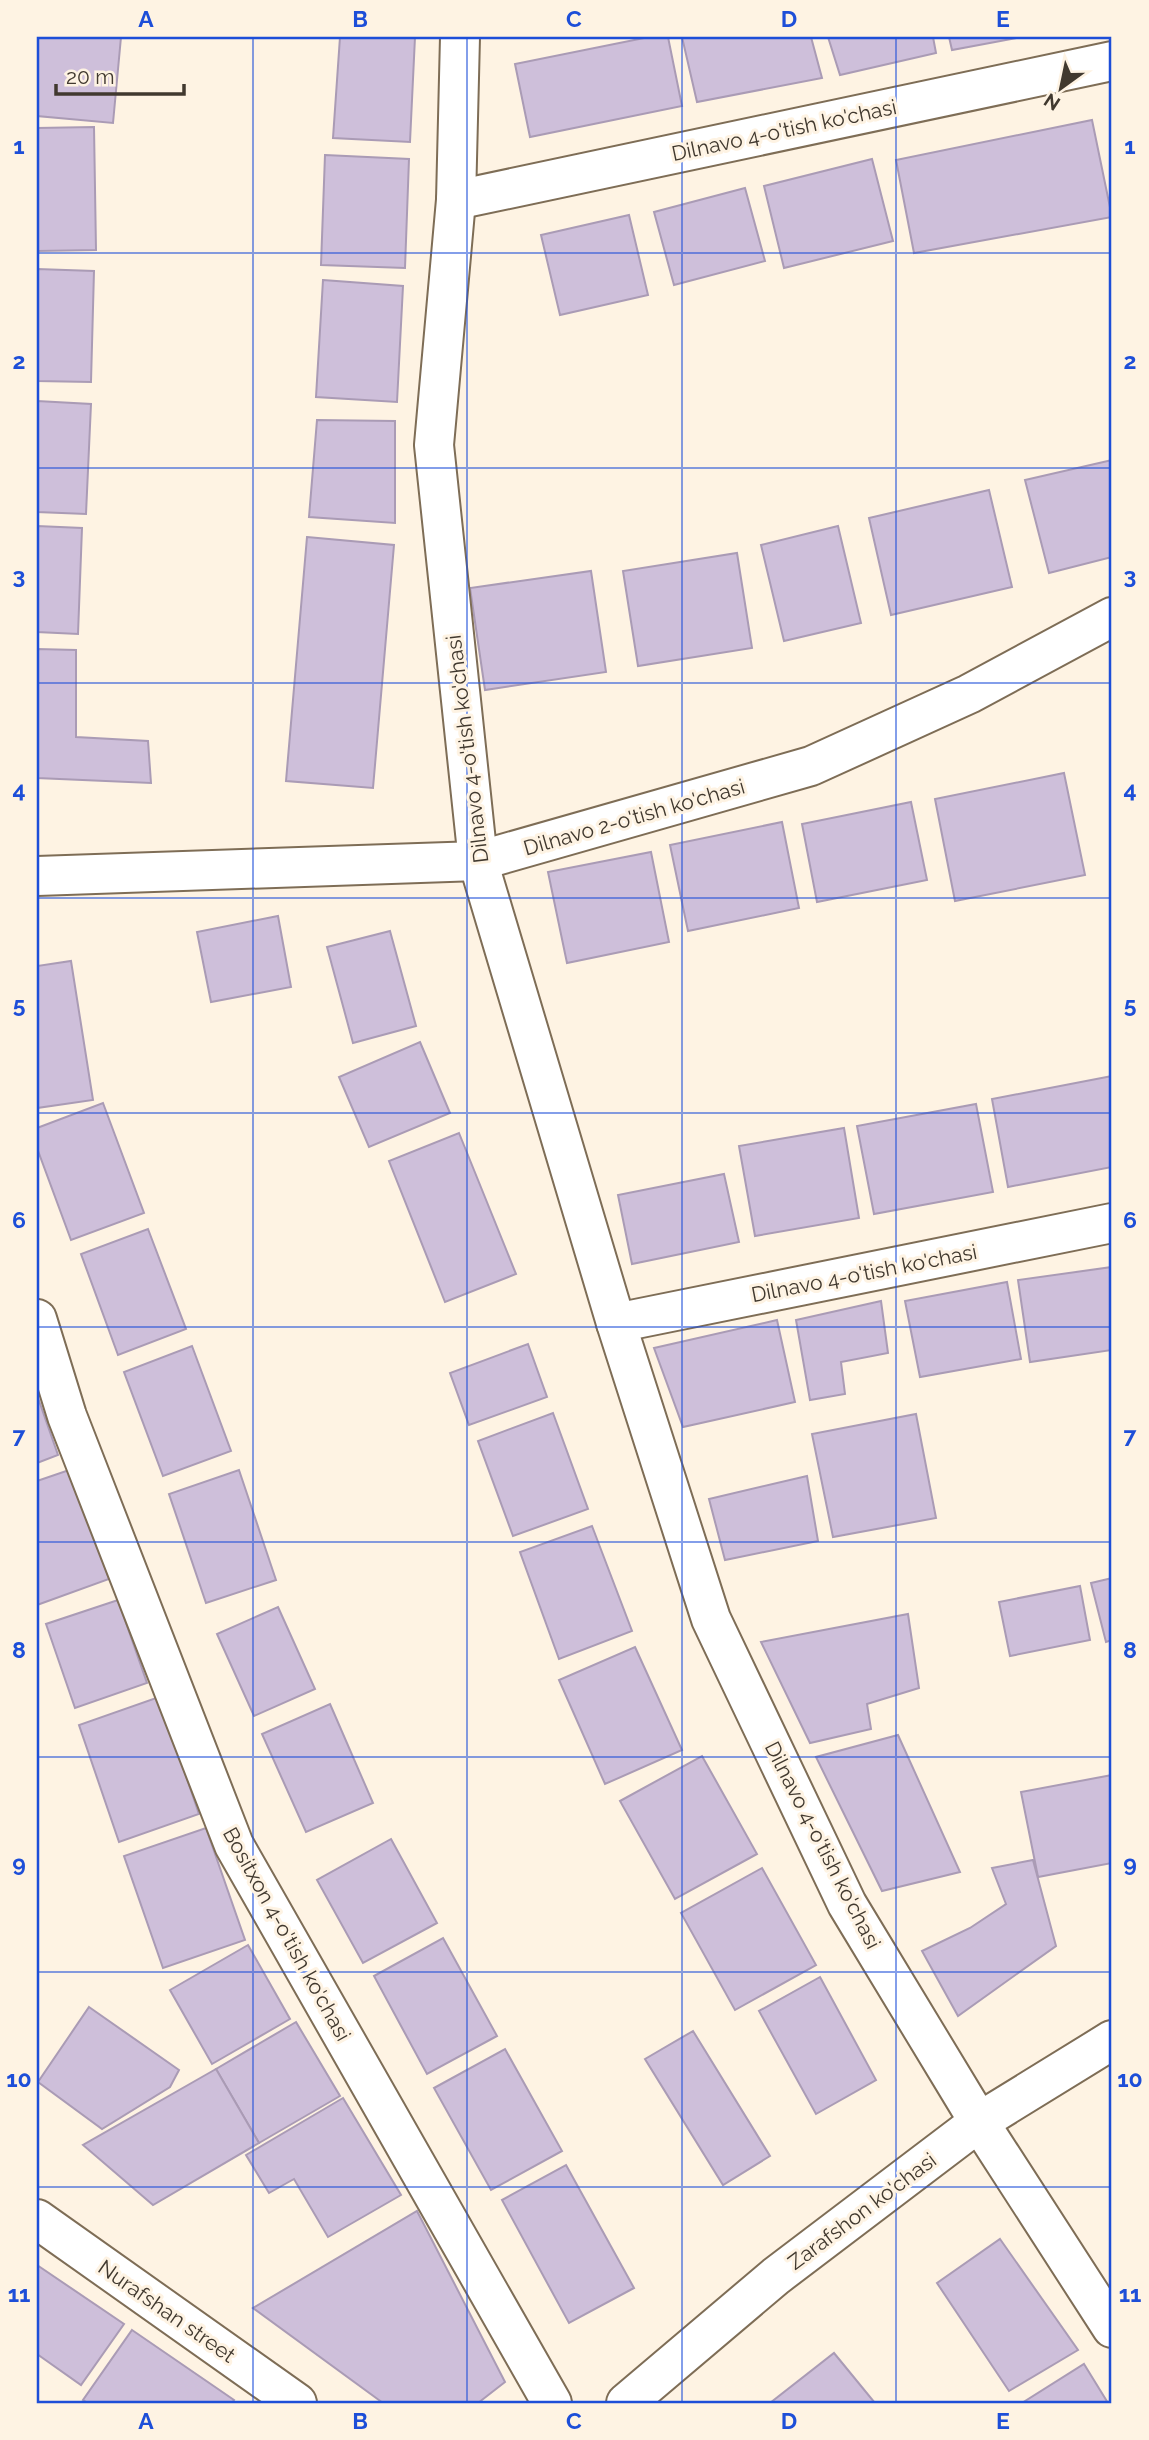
<svg xmlns="http://www.w3.org/2000/svg" width="1149" height="2440" viewBox="0 0 1149 2440" font-family="Raleway,sans-serif">
  <rect width="100%" height="100%" fill="#fef3e3"/>
  <g fill="#cebfda" stroke="#aa9bb5" stroke-width="2">
    <polygon points="37,37 121,37 113,123 37,116"/>
    <polygon points="340,37 415,37 410,142 333,138"/>
    <polygon points="649,37 668,37 682,106 530,137 515,64"/>
    <polygon points="682,37 811,37 822,78 697,102"/>
    <polygon points="828,37 933,37 936,53 840,75"/>
    <polygon points="949,37 1022,37 952,50"/>
    <polygon points="1092,120 1112,217 914,253 896,160"/>
    <polygon points="94,127 96,250 37,251 37,128"/>
    <polygon points="325,155 409,159 405,268 321,265"/>
    <polygon points="872,159 893,241 784,268 764,186"/>
    <polygon points="745,188 765,261 674,285 654,212"/>
    <polygon points="629,215 648,295 560,315 541,235"/>
    <polygon points="37,269 94,271 91,382 37,381"/>
    <polygon points="323,280 403,286 397,402 316,397"/>
    <polygon points="37,401 91,404 86,514 37,512"/>
    <polygon points="317,420 395,421 395,523 309,517"/>
    <polygon points="1112,460 1112,557 1049,573 1025,480"/>
    <polygon points="989,490 1012,587 891,615 869,518"/>
    <polygon points="37,526 82,528 78,634 37,632"/>
    <polygon points="838,526 861,623 784,641 761,545"/>
    <polygon points="307,537 394,545 373,788 286,781"/>
    <polygon points="737,553 752,648 638,666 623,571"/>
    <polygon points="591,571 606,672 485,690 470,588"/>
    <polygon points="37,649 76,650 76,737 148,741 151,783 37,778"/>
    <polygon points="1064,773 1085,875 955,901 935,799"/>
    <polygon points="911,802 927,880 817,902 802,824"/>
    <polygon points="782,822 799,908 688,931 670,845"/>
    <polygon points="651,852 669,942 567,963 548,872"/>
    <polygon points="278,916 291,987 211,1002 197,932"/>
    <polygon points="390,931 416,1026 353,1043 327,947"/>
    <polygon points="71,961 93,1100 37,1108 37,966"/>
    <polygon points="420,1042 450,1113 369,1147 339,1077"/>
    <polygon points="1112,1076 1112,1167 1008,1187 992,1099"/>
    <polygon points="103,1103 144,1213 71,1240 37,1148 37,1128"/>
    <polygon points="976,1104 993,1192 874,1214 857,1126"/>
    <polygon points="844,1128 859,1218 755,1236 739,1146"/>
    <polygon points="459,1133 516,1274 445,1302 389,1161"/>
    <polygon points="724,1174 739,1242 632,1264 618,1195"/>
    <polygon points="148,1229 186,1329 118,1355 81,1254"/>
    <polygon points="1112,1267 1112,1350 1030,1362 1018,1280"/>
    <polygon points="1007,1282 1021,1359 920,1377 905,1301"/>
    <polygon points="881,1301 888,1353 841,1362 845,1394 810,1400 796,1320"/>
    <polygon points="777,1320 795,1402 683,1427 654,1348"/>
    <polygon points="528,1344 547,1397 469,1425 450,1373"/>
    <polygon points="192,1346 231,1451 163,1476 124,1372"/>
    <polygon points="37,1395 58,1455 37,1463"/>
    <polygon points="553,1413 588,1509 513,1536 478,1441"/>
    <polygon points="916,1414 936,1518 833,1537 812,1434"/>
    <polygon points="72,1469 109,1579 37,1605 37,1481"/>
    <polygon points="239,1470 276,1580 206,1603 169,1494"/>
    <polygon points="807,1476 818,1541 725,1560 709,1499"/>
    <polygon points="592,1526 632,1631 559,1659 520,1552"/>
    <polygon points="1112,1578 1112,1640 1106,1642 1091,1583"/>
    <polygon points="1080,1586 1090,1640 1010,1656 999,1602"/>
    <polygon points="118,1600 147,1683 75,1708 46,1624"/>
    <polygon points="278,1607 315,1689 254,1716 217,1634"/>
    <polygon points="908,1614 919,1688 867,1704 871,1729 810,1743 761,1642"/>
    <polygon points="635,1647 682,1750 605,1784 559,1680"/>
    <polygon points="159,1697 199,1814 119,1842 79,1725"/>
    <polygon points="330,1704 373,1803 306,1832 262,1734"/>
    <polygon points="898,1735 960,1872 882,1891 816,1757"/>
    <polygon points="702,1756 757,1854 675,1899 620,1801"/>
    <polygon points="1112,1775 1112,1863 1038,1877 1021,1792"/>
    <polygon points="206,1828 245,1940 163,1968 124,1856"/>
    <polygon points="391,1839 437,1923 363,1963 317,1880"/>
    <polygon points="1033,1860 1056,1946 958,2016 922,1951 970,1928 1006,1904 992,1868"/>
    <polygon points="762,1868 816,1965 735,2010 681,1913"/>
    <polygon points="443,1938 497,2036 427,2074 374,1976"/>
    <polygon points="248,1945 290,2019 212,2064 170,1990"/>
    <polygon points="820,1977 876,2080 816,2114 759,2011"/>
    <polygon points="89,2007 179,2070 170,2087 102,2129 38,2082"/>
    <polygon points="296,2022 340,2096 259,2143 216,2069"/>
    <polygon points="693,2031 770,2156 723,2185 645,2059"/>
    <polygon points="505,2049 562,2151 491,2190 434,2088"/>
    <polygon points="216,2069 259,2143 153,2205 83,2145"/>
    <polygon points="343,2098 401,2195 328,2237 294,2179 269,2193 246,2155"/>
    <polygon points="566,2165 634,2288 569,2323 502,2200"/>
    <polygon points="417,2211 505,2382 478,2403 383,2403 253,2308"/>
    <polygon points="1000,2239 1078,2350 1009,2391 937,2283"/>
    <polygon points="37,2265 124,2324 81,2385 37,2354"/>
    <polygon points="132,2330 234,2400 232,2403 88,2403 83,2400"/>
    <polygon points="834,2353 875,2403 770,2403"/>
    <polygon points="1084,2364 1108,2403 1022,2403"/>
  </g>
  <g fill="none" stroke-linecap="round" stroke-linejoin="round">
    <g stroke="#7e6d56" stroke-width="42">
      <g id="minor">
        <polyline points="460,37 456,200 434,445 478,861 616,1323 711,1619 847,1904 979,2122 1112,2328"/>
        <polyline points="456,200 1112,61"/>
        <polyline points="37,876 478,861 811,766 969,694 1112,617"/>
        <polyline points="37,1319 67,1416 234,1845 552,2403"/>
        <polyline points="616,1323 1112,1223"/>
        <polyline points="37,2219 297,2403"/>
        <polyline points="626,2403 776,2276 979,2122 1112,2040"/>
      </g>
    </g>
    <use href="#minor" stroke="#fff" stroke-width="38"/>
  </g>
  <path fill="none" stroke="#1d4ed8" stroke-width="2" stroke-opacity="0.55" d="M253,37V2403M467,37V2403M682,37V2403M896,37V2403M37,253H1112M37,468H1112M37,683H1112M37,898H1112M37,1113H1112M37,1327H1112M37,1542H1112M37,1757H1112M37,1972H1112M37,2187H1112"/>
  <g text-anchor="middle" dominant-baseline="central" stroke-width="6" stroke-linejoin="round" paint-order="stroke">
    <g font-size="21" fill="#41392f" stroke="#fef3e3">
      <text transform="translate(784 130) rotate(-12)">Dilnavo 4-o'tish ko'chasi</text>
      <text transform="translate(467 749) rotate(-97)">Dilnavo 4-o'tish ko'chasi</text>
      <text transform="translate(634 817) rotate(-16)">Dilnavo 2-o'tish ko'chasi</text>
      <text transform="translate(864 1273) rotate(-11)">Dilnavo 4-o'tish ko'chasi</text>
      <text transform="translate(823 1845) rotate(63)">Dilnavo 4-o'tish ko'chasi</text>
      <text transform="translate(287 1934) rotate(61)">Bositxon 4-o'tish ko'chasi</text>
      <text transform="translate(862 2211) rotate(-37)">Zarafshon ko'chasi</text>
      <text transform="translate(167 2311) rotate(35)">Nurafshan street</text>
    </g>
  </g>
  <rect width="1149" height="2440" fill="none" stroke="#fef3e3" stroke-width="77"/>
  <g transform="translate(1061 88) rotate(213)" stroke="#fef3e3" stroke-width="5" paint-order="stroke">
  <path d="M0-5L12 26L0 18L-12 26Z" fill="#41392f"/>
  <text y="-10" font-size="19" font-weight="bold" text-anchor="middle" fill="#41392f">N</text>
  </g>
  <path d="M56 84v10h128v-10" fill="none" stroke="#41392f" stroke-width="3.5"/>
  <text x="66" y="84" font-size="21" fill="#41392f" stroke="#fef3e3" stroke-width="5" paint-order="stroke">20 m</text>
  <rect x="38" y="38" width="1072" height="2364" fill="none" stroke="#1d4ed8" stroke-width="2.5"/>
  <g font-size="23" text-anchor="middle" font-weight="bold" fill="#1d4ed8">
    <text x="146" y="27">A</text>
    <text x="360" y="27">B</text>
    <text x="574" y="27">C</text>
    <text x="789" y="27">D</text>
    <text x="1003" y="27">E</text>
    <text x="19" y="154">1</text>
    <text x="1130" y="154">1</text>
    <text x="19" y="369">2</text>
    <text x="1130" y="369">2</text>
    <text x="19" y="584">3</text>
    <text x="1130" y="584">3</text>
    <text x="19" y="798">4</text>
    <text x="1130" y="798">4</text>
    <text x="19" y="1013">5</text>
    <text x="1130" y="1013">5</text>
    <text x="19" y="1228">6</text>
    <text x="1130" y="1228">6</text>
    <text x="19" y="1443">7</text>
    <text x="1130" y="1443">7</text>
    <text x="19" y="1658">8</text>
    <text x="1130" y="1658">8</text>
    <text x="19" y="1872">9</text>
    <text x="1130" y="1872">9</text>
    <text x="19" y="2087">10</text>
    <text x="1130" y="2087">10</text>
    <text x="19" y="2302">11</text>
    <text x="1130" y="2302">11</text>
    <text x="146" y="2429">A</text>
    <text x="360" y="2429">B</text>
    <text x="574" y="2429">C</text>
    <text x="789" y="2429">D</text>
    <text x="1003" y="2429">E</text>
  </g>
</svg>
